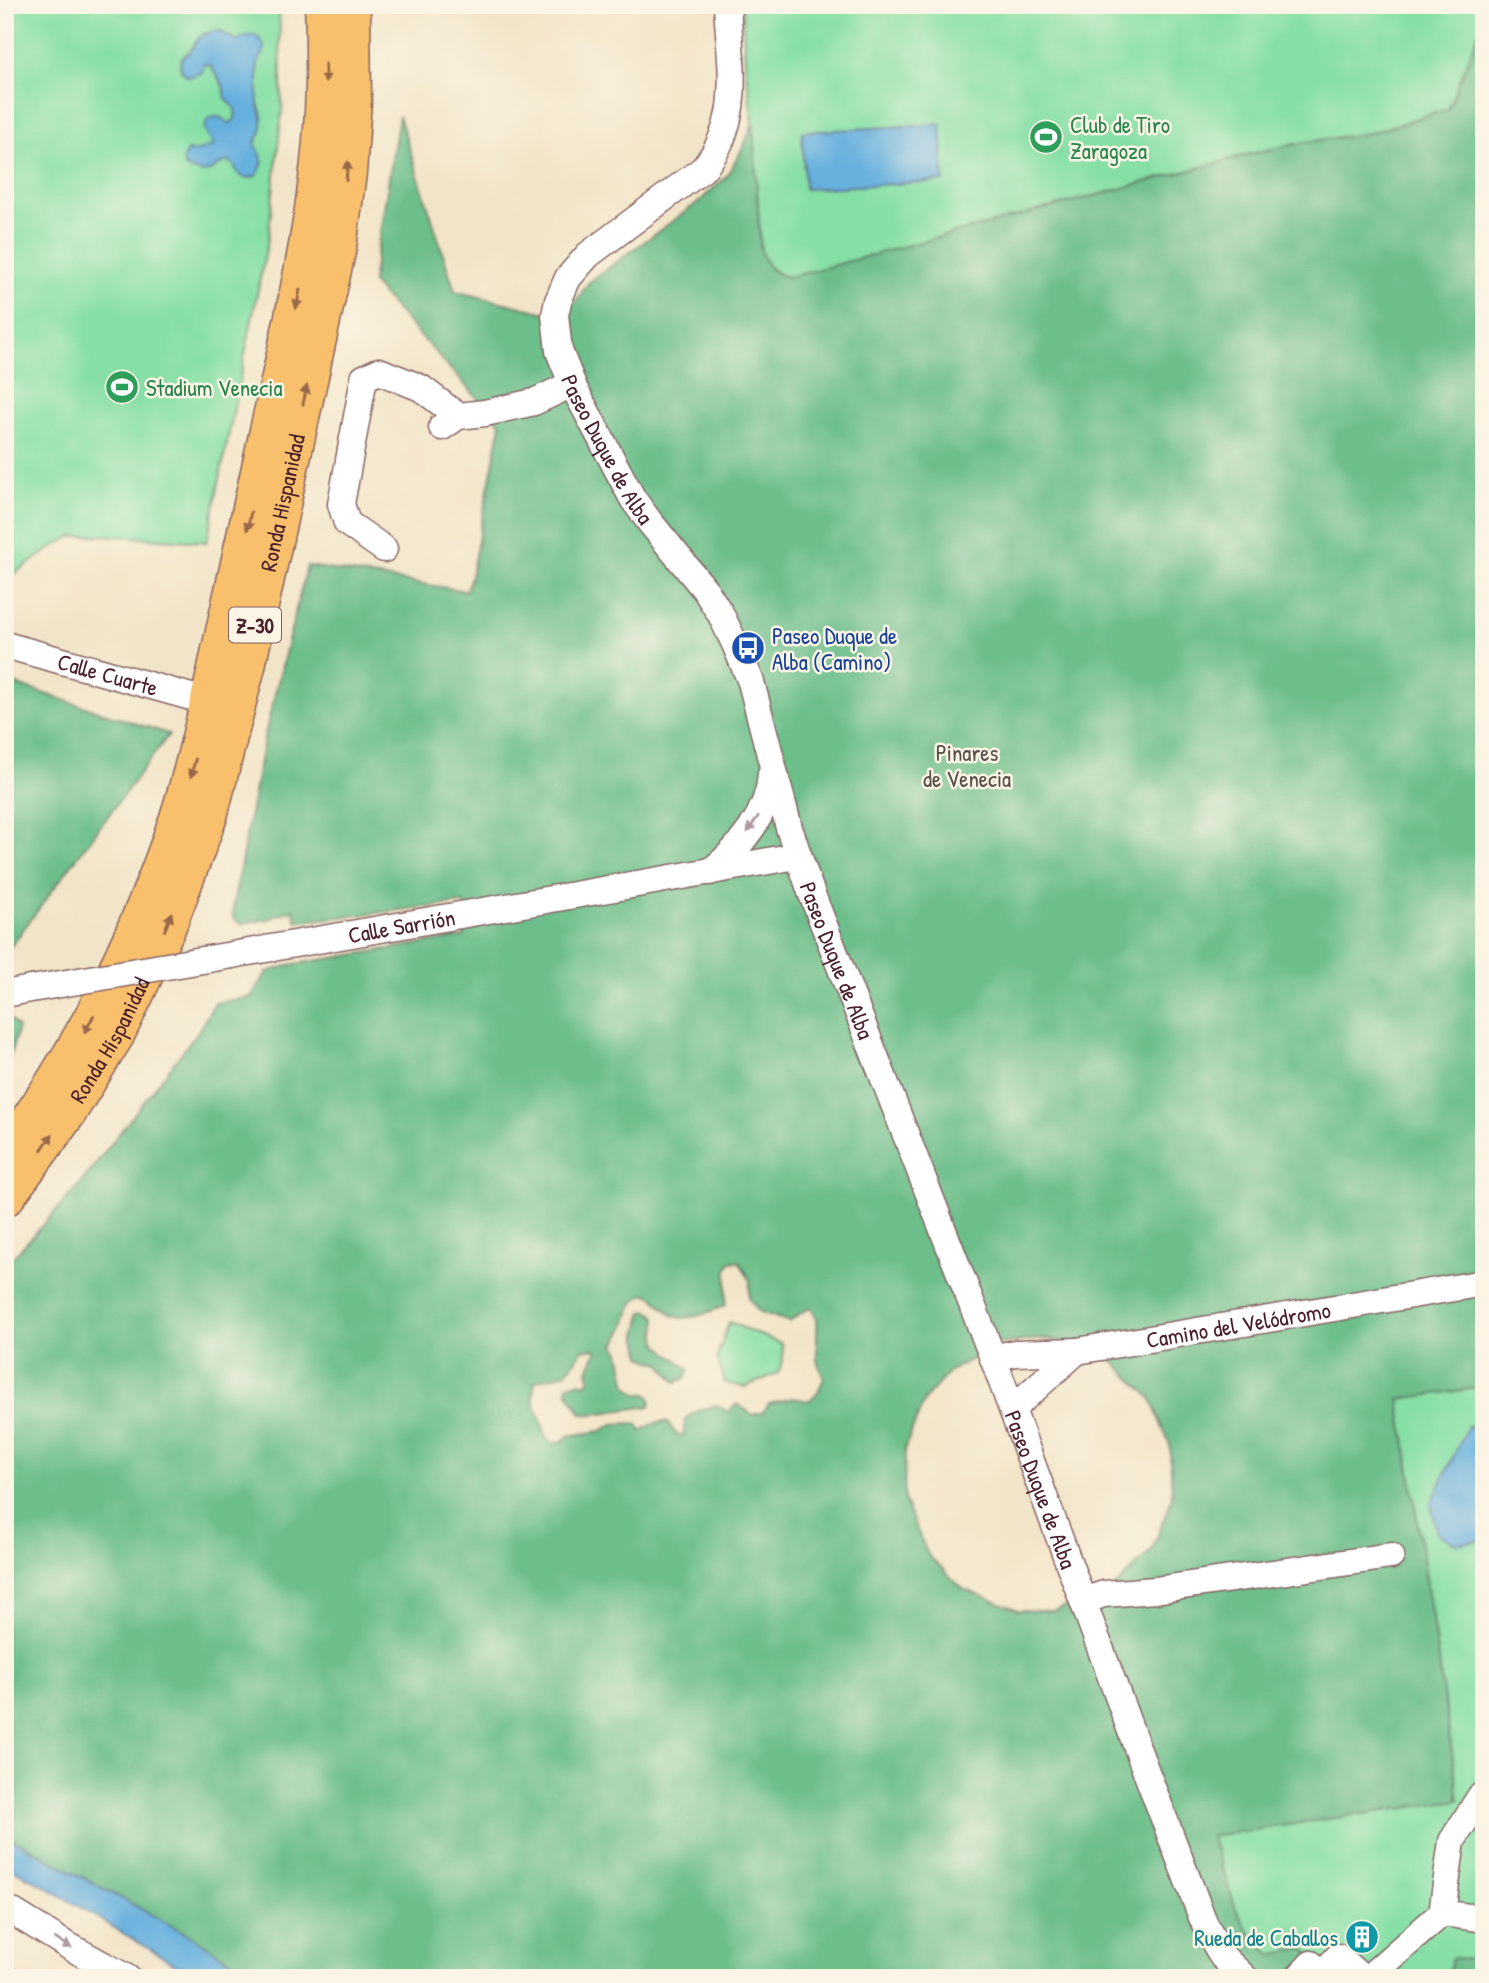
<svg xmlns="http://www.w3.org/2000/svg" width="1489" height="1983" viewBox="0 0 1489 1983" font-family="'Patrick Hand',sans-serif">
  <rect width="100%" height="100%" fill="#fcf5e5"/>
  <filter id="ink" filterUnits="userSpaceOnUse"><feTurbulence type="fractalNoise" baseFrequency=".0143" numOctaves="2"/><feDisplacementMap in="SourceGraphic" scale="14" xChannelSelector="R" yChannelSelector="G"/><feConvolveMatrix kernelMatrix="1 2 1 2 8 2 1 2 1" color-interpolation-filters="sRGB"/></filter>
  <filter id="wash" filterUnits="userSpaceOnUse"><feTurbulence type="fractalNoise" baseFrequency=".00686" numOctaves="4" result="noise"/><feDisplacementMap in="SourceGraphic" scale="28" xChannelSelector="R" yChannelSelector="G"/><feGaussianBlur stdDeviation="1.57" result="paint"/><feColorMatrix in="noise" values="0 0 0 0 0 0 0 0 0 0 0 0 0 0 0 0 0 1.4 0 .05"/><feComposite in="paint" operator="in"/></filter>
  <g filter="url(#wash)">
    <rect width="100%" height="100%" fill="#f2e4c8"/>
    <g fill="#85dfa6" stroke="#687f68" stroke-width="2">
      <polygon points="5,5 279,5 282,110 268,240 207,542 98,535 71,537 53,547 5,580"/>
      <path d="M742,5H1484V21L1448,109L1370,133L1305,142L1262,151L790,277C777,276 765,267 761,253L753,123L745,63Z"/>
      <polygon points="729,1322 782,1344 783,1361 778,1373 745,1387 725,1383 717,1357"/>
      <polygon points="1484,1387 1484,1959 1452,1958 1449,1975 1446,1978 1334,1978 1305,1948 1271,1955 1249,1932 1237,1912 1210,1836 1459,1800 1399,1399"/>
    </g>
    <g fill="#6cbe8b" stroke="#5b6e5b" stroke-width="2" fill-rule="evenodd">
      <path d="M1484,21V1387L1399,1399L1459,1800L1211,1836L1237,1912L1249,1932L1271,1955L1305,1948L1334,1978H259L187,1934L5,1835V1266L76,1189L197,1033L215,1003L251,997L267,972L289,965L463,937L472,917L463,903L297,922L293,909L269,919L240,924L233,918V906L265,734L307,566L466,591L471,576L501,424L372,283L399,116L455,291L555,315L577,300L588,283L700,201L726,177L743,148L753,123L760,245C763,262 771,275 790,277L1262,151L1305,142L1370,133L1448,109ZM739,1261L750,1280L749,1299L760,1312L789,1322L810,1307L817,1318V1360L824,1378L818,1392L809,1401L793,1398L769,1404L763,1412L753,1415L737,1404L728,1412L717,1405L699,1410L686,1418L683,1436L676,1434L667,1422C656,1421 650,1425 641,1431L637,1423L613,1424L601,1431L568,1436L561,1442L552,1443L545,1436C543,1412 528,1408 535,1381L566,1373L583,1350L592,1348L597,1351L588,1370L590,1378L586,1384L578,1382L568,1385L567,1391L582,1414H593L650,1406L651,1399L647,1394H637L627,1386L620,1352L615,1345C618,1338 622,1332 625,1325C628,1316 636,1287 652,1296C659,1300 664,1313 677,1317C693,1321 712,1310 726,1305L727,1269L730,1262ZM1041,1339L1070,1342L1114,1362L1150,1397L1170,1445L1172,1498L1152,1550L1112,1590L1053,1611L1018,1610L963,1589L928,1555L904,1500L905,1447L925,1399L949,1372L999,1344Z"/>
      <polygon points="5,681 169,734 5,954"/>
      <polygon points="5,1013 18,1028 5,1075"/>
      <path d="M649,1311C665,1320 651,1331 658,1343C663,1351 681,1362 689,1369L685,1379L676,1382L659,1362L650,1361L642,1356L637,1334L643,1312Z"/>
      <polygon points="1452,1958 1484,1959 1484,1978 1446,1978 1449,1975"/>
    </g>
    <g fill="#66b0de" stroke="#586884" stroke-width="2">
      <path d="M221,31L237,41L242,37L255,35C266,43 267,52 258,61V103L262,116V129L255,144C263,157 266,163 256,176L248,178L240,176L232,163L226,161C208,172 207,177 185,167L183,159L187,151L195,152L214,145L204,129L208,119C218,115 222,117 229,124L235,119C237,104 232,108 226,98C224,94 225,90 223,86C220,79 214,72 210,65H204L202,72L190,77C181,73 178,67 182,57C200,49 189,32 221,31Z"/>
      <polygon points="941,124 944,181 805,189 802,132"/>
      <polygon points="1468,1426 1484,1433 1484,1540 1456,1544 1437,1533 1431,1504"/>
      <polygon points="5,1835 187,1934 259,1978 198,1978 43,1885 5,1865"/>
    </g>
  </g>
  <g filter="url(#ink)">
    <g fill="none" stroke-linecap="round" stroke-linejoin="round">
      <g stroke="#856462" stroke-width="29">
        <g id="minor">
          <path id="s1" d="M727,5C730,64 744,120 703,169L588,255L568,278L558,301L555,315L559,351L574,388L633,499L649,521L706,591L721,615L735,644L751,682L789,828L811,892L993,1358L1142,1761L1205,1925L1222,1956L1245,1978"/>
          <polyline points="442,427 458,416 485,413 534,402 572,384"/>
          <polyline points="384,549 347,523 341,504 364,378 379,371 421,388 458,416"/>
          <path id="s2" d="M5,645L209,702"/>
          <path d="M710,872C740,848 769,814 771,774"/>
          <path id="s3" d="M232,955L797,856"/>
          <polyline points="5,994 31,989"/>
          <path id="s4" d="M993,1358L1015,1353L1077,1351L1484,1283"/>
          <polyline points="1012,1409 1077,1351"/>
          <polyline points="1083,1601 1104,1594 1155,1590 1391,1556"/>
          <polyline points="5,1907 65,1944 127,1978"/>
          <polyline points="1442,1913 1452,1841 1480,1797"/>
          <polyline points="1322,1974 1338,1957 1362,1978"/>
          <polyline points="1298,1978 1311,1964 1326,1978"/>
          <polyline points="1368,1978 1442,1913 1484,1919"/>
        </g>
      </g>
      <g stroke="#856462" stroke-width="41">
        <g id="highway">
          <path d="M5,1154C81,1055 138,939 178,821C196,766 209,707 221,650C237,577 253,504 269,431C296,308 327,186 325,60C325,42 325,23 324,5"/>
          <path id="s5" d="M5,1197L66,1114L115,1035L166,928L208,816L246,666L337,247L347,173L352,101L351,5"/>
        </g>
      </g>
      <use href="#minor" stroke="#fff" stroke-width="26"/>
      <use href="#highway" stroke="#f8bf6c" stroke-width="38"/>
      <g stroke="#856462" stroke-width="29" stroke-linecap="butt">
        <polyline id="minor-bridge" points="31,989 232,955"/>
      </g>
      <use href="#minor-bridge" stroke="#fff" stroke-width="26"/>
    </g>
    <defs><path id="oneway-solid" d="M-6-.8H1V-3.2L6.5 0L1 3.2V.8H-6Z" transform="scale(1.75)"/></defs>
    <g fill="#986748">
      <use href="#oneway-solid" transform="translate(325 73) rotate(89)"/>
      <use href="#oneway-solid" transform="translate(347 171) rotate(-84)"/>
      <use href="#oneway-solid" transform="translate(298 299) rotate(102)"/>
      <use href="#oneway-solid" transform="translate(305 395) rotate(-78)"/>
      <use href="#oneway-solid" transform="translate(249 521) rotate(102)"/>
      <use href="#oneway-solid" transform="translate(193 768) rotate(105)"/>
      <use href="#oneway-solid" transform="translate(168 922) rotate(-68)"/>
      <use href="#oneway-solid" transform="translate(89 1024) rotate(118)"/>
      <use href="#oneway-solid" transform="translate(47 1142) rotate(-55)"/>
    </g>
    <g fill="#ae9aa0">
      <use href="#oneway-solid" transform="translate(753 824) rotate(124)"/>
      <use href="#oneway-solid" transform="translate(63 1943) rotate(30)"/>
    </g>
  </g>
  <defs>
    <g id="stadium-disc" transform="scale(1.75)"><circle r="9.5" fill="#2e9e5b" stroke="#fcf5e5"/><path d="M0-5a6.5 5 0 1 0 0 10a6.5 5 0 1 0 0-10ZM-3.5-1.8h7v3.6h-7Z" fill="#fff"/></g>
    <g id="bus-disc" transform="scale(1.75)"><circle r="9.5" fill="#1a4fb4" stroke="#fcf5e5"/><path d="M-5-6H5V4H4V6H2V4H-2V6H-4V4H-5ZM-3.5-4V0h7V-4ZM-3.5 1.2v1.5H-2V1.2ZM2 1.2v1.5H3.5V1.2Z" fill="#fff"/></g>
    <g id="building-disc" transform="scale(1.75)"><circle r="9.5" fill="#0f9aa8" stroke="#fcf5e5"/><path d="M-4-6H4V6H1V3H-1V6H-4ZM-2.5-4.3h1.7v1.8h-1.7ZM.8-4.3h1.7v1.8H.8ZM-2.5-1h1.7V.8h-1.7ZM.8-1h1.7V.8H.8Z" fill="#fff"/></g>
  </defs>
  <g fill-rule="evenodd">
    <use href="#stadium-disc" x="1046" y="137"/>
    <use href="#stadium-disc" x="122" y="387"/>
    <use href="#bus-disc" x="748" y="648"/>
    <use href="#building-disc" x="1362" y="1937"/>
  </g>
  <g text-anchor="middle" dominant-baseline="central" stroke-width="5" stroke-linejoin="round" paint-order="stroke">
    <rect fill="#fcf5e5" stroke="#7f5f63" stroke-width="2" x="229" y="607.5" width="52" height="35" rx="5"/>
    <g font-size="21" font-weight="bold" fill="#4a1f2b">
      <text x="255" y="625">Z-30</text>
    </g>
    <g font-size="23" fill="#27864d" stroke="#fcf5e5" text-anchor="start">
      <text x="1070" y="124">Club de Tiro<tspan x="1070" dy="26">Zaragoza</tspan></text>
      <text x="146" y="387">Stadium Venecia</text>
    </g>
    <g font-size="23" fill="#4a1f2b" stroke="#fcf5e5">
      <text stroke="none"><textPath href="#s1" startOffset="530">Paseo Duque de Alba</textPath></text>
      <text stroke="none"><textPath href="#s5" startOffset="756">Ronda Hispanidad</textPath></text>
      <text stroke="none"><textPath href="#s2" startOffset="107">Calle Cuarte</textPath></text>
      <text stroke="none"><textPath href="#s3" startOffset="172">Calle Sarrión</textPath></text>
      <text stroke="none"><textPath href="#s1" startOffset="1097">Paseo Duque de Alba</textPath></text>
      <text stroke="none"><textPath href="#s5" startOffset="189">Ronda Hispanidad</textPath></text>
      <text stroke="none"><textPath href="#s4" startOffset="248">Camino del Velódromo</textPath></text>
      <text stroke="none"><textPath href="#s1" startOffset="1664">Paseo Duque de Alba</textPath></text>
    </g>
    <g font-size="23" fill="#164399" stroke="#fcf5e5" text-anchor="start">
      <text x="772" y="635">Paseo Duque de<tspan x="772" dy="26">Alba (Camino)</tspan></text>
    </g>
    <g font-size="23" fill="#594f4a" stroke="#fcf5e5">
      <text x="967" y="752">Pinares<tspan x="967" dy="26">de Venecia</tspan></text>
    </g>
    <g font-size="23" fill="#0d838f" stroke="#fcf5e5" text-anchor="end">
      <text x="1338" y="1937">Rueda de Caballos</text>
    </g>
  </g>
  <rect width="1489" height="1983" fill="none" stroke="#fcf5e5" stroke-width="28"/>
</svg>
